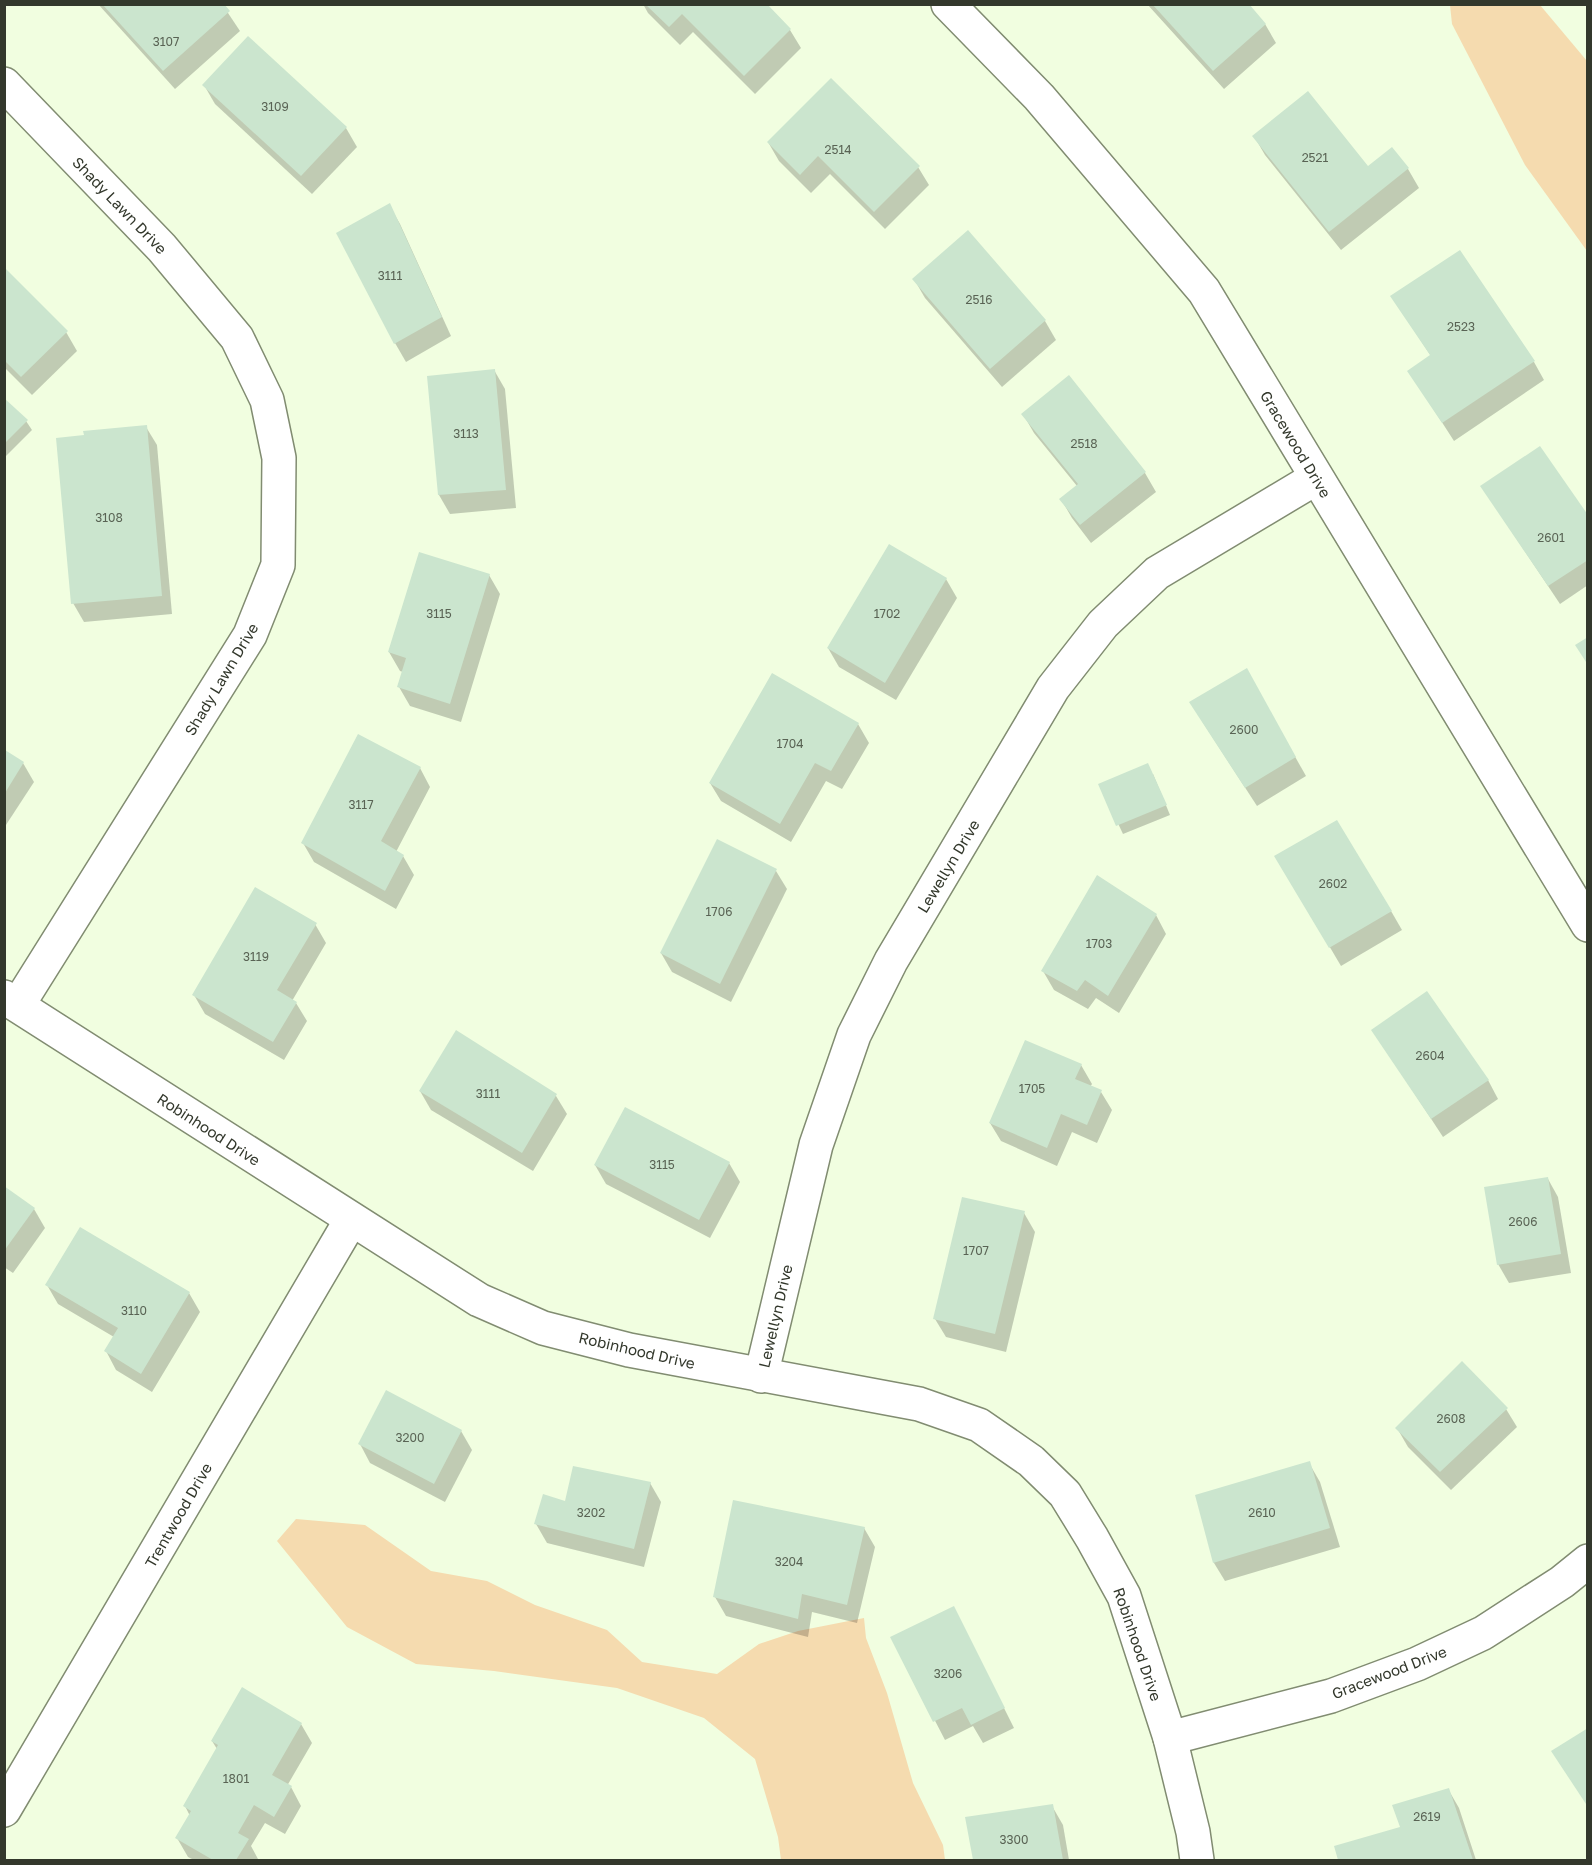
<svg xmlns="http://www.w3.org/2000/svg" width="1592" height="1865" viewBox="0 0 1592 1865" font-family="'Golos Text',sans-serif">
  <rect width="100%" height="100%" fill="#f1fee0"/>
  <g fill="#f5dbaf">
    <polygon points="1450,5 1540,5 1587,61 1587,251 1525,165 1452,24"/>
    <polygon points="296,1519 365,1525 431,1571 487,1581 535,1605 607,1630 642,1662 717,1674 759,1644 798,1631 864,1618 866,1638 887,1693 913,1783 943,1845 945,1860 781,1860 778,1837 755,1759 704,1718 617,1688 494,1671 416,1664 347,1627 277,1541"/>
  </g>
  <g fill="#0003">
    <polygon points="98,4 222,4 240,31 175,89"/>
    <polygon points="643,4 765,4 790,30 801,48 755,94 693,32 680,45 648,13"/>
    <polygon points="1147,4 1251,4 1248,6 1265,24 1276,43 1224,89"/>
    <polygon points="204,85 346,128 357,147 312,194 215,104"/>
    <polygon points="1254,136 1368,168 1392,149 1408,169 1419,188 1341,250 1265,155"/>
    <polygon points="768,142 918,167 929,185 885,229 830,174 811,193 779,161"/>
    <polygon points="389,205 400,224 451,336 406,362 395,343"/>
    <polygon points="4,269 66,332 77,351 32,395 4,367"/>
    <polygon points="914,279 1045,321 1056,340 1002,387 925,298"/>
    <polygon points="1392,297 1534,362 1544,380 1454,441 1409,371 1431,356"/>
    <polygon points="494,370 505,389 516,508 450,514 439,495 429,377"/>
    <polygon points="1069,377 1145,473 1156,492 1091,543 1072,518 1061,499 1077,486 1034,433 1023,414"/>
    <polygon points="4,400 26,421 32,430 4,458"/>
    <polygon points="146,427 157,445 172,614 84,622 73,603"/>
    <polygon points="1482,487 1588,518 1588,585 1560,604"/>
    <polygon points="489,575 500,594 461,722 410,706 399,687 403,672 400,671 389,652"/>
    <polygon points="946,579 957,598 896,700 839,667 828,648"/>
    <polygon points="1246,670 1306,776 1257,806 1202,721"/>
    <polygon points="858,724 869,743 842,789 826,781 791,842 721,801 710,783"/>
    <polygon points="4,751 23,763 34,782 4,828"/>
    <polygon points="420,768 430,787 396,852 403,856 414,875 396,909 314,862 303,843"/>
    <polygon points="1153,774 1170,815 1123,834 1100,785"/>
    <polygon points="718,842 776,871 787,889 731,1002 672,972 661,953"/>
    <polygon points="1276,856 1391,911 1402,930 1341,966"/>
    <polygon points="1156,915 1166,934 1119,1013 1096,998 1088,1009 1054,990 1043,971"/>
    <polygon points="315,924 326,943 292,1001 296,1003 307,1021 284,1060 205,1014 194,995"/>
    <polygon points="1373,1030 1488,1080 1498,1099 1443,1137"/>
    <polygon points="1081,1065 1092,1084 1090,1087 1101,1092 1112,1110 1097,1143 1072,1132 1057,1166 1001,1141 990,1123"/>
    <polygon points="420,1091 556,1096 567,1114 533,1171 431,1110"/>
    <polygon points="729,1163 740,1182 710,1238 606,1184 595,1165"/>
    <polygon points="1548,1179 1558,1197 1571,1273 1509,1283 1498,1264"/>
    <polygon points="4,1188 34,1209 45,1228 13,1273 4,1267"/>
    <polygon points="1024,1213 1035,1232 1006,1352 946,1337 935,1319"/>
    <polygon points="47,1285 189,1293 200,1312 152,1392 116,1370 106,1351 114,1337 58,1304"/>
    <polygon points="1506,1409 1517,1427 1451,1490 1408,1447 1397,1428"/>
    <polygon points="461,1431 472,1450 445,1502 370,1463 360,1444"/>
    <polygon points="1309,1463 1320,1482 1340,1547 1225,1581 1214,1563 1197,1496"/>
    <polygon points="650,1483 661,1502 644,1567 547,1543 536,1524"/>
    <polygon points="864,1528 875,1547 857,1623 812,1612 808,1637 726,1616 715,1597"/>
    <polygon points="954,1608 1014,1728 983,1743 973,1726 945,1740 892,1638"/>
    <polygon points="301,1724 312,1743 287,1786 291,1787 301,1806 285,1834 265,1823 251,1846 258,1859 257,1860 194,1860 188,1857 177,1838 190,1816 185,1806 217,1749 212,1741"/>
    <polygon points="1448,1789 1459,1808 1476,1860 1339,1860 1336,1847 1402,1828"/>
    <polygon points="1052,1806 1063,1825 1069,1860 974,1860 967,1819"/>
  </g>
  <g fill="#cbe5ce">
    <polygon points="102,4 224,4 230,11 163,71"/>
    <polygon points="645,4 767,4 791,29 744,76 682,14 669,27"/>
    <polygon points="1152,4 1249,4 1266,24 1213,71"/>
    <polygon points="248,36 347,127 301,176 202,85"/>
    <polygon points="831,78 920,166 874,212 818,156 800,175 767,142"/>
    <polygon points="1308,91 1368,166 1392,147 1409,168 1329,232 1252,136"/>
    <polygon points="390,203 442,317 394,344 336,233"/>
    <polygon points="968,230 1046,320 990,369 912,279"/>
    <polygon points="1460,250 1535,361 1442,423 1407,371 1430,355 1390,296"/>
    <polygon points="4,267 68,331 21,377 4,360"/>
    <polygon points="495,369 506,490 438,495 427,376"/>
    <polygon points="1069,375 1146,472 1080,525 1059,499 1078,484 1021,414"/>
    <polygon points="4,398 28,420 4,444"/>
    <polygon points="147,425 162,596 71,604 56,438 84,435 83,431"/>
    <polygon points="1540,446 1588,515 1588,560 1548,586 1480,486"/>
    <polygon points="889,544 947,578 885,683 827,648"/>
    <polygon points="419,552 490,574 450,704 397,687 406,658 388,652"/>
    <polygon points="1588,637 1588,665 1575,645"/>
    <polygon points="1247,668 1296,757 1245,788 1189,702"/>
    <polygon points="772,673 859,723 831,771 815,763 780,824 709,783"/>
    <polygon points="358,734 421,767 381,841 404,855 385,891 301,843"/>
    <polygon points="5,750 24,762 5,793"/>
    <polygon points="1148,763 1167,805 1116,826 1098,784"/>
    <polygon points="1337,820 1392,911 1329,948 1274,856"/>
    <polygon points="717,839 777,869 720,984 660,953"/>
    <polygon points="1097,875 1157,914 1108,996 1085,980 1077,991 1041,971"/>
    <polygon points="255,887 317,923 277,990 297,1002 273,1042 192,995"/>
    <polygon points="1427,991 1489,1080 1431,1119 1371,1030"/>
    <polygon points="456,1030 557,1094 522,1153 419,1091"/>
    <polygon points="1025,1040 1082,1064 1075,1079 1102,1090 1087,1125 1061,1114 1047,1148 989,1123"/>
    <polygon points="625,1107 730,1162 699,1220 594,1165"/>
    <polygon points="1548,1177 1561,1254 1497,1265 1484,1187"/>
    <polygon points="4,1186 35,1208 4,1251"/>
    <polygon points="962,1197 1025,1211 995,1334 933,1319"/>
    <polygon points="80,1227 190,1292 141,1374 104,1351 118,1328 45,1285"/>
    <polygon points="1462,1361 1508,1408 1440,1472 1395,1428"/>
    <polygon points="386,1390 462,1430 434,1484 358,1444"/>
    <polygon points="1310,1461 1330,1528 1213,1563 1195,1495"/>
    <polygon points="573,1466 651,1482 634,1549 534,1524 543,1494 565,1501"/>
    <polygon points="733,1500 865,1527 847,1605 802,1594 798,1619 713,1597"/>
    <polygon points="954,1606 1005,1708 971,1725 962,1708 933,1722 890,1637"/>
    <polygon points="242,1687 302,1723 272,1775 292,1786 274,1817 254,1805 238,1833 249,1839 236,1860 213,1860 175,1838 191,1811 183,1806 218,1745 211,1741"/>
    <polygon points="1588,1728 1588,1807 1551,1751"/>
    <polygon points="1449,1788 1473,1860 1338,1860 1334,1846 1400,1827 1392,1805"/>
    <polygon points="1053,1804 1063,1860 973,1860 965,1817"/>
  </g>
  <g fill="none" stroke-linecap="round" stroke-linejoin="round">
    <g stroke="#818c71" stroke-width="36">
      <g id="minor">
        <polyline points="948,4 1039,97 1204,291 1588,925"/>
        <polyline points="4,84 162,248 237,338 267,400 279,458 278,565 250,635 18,1005"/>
        <polyline points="4,997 479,1300 543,1328 629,1350 919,1404 979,1425 1031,1461 1065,1494 1092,1538 1124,1596 1170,1738 1193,1832 1197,1860"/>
        <polyline points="761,1376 816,1145 854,1035 891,961 1053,688 1103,624 1157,573 1316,478"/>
        <polyline points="1170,1738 1331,1696 1417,1664 1483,1633 1562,1582 1588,1561"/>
        <polyline points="4,1810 351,1220"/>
      </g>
    </g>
    <use href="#minor" stroke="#fff" stroke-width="33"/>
  </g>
  <g text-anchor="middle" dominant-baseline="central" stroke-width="4.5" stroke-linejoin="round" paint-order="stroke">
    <g font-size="12" fill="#596354">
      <text x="166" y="41">3107</text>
      <text x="275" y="106">3109</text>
      <text x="838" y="149">2514</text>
      <text x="1315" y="157">2521</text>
      <text x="390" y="275">3111</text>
      <text x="979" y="299">2516</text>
      <text x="1461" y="326">2523</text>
      <text x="466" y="433">3113</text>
      <text x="1084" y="443">2518</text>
      <text x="109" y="517">3108</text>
      <text x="1551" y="537">2601</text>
      <text x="439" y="613">3115</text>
      <text x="887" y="613">1702</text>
      <text x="1244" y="729">2600</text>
      <text x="790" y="743">1704</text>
      <text x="361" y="804">3117</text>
      <text x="1333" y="883">2602</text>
      <text x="719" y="911">1706</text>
      <text x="1099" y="943">1703</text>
      <text x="256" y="956">3119</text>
      <text x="1430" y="1055">2604</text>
      <text x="1032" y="1088">1705</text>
      <text x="488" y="1093">3111</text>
      <text x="662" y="1164">3115</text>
      <text x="1523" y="1221">2606</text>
      <text x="976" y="1250">1707</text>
      <text x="134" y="1310">3110</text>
      <text x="1451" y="1418">2608</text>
      <text x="410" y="1437">3200</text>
      <text x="591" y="1512">3202</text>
      <text x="1262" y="1512">2610</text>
      <text x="789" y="1561">3204</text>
      <text x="948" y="1673">3206</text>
      <text x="236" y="1778">1801</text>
      <text x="1427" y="1816">2619</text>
      <text x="1014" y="1839">3300</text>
    </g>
    <g font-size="15" fill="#33382c" stroke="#fff">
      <text transform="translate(120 205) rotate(46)">Shady Lawn Drive</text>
      <text transform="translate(1296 444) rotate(59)">Gracewood Drive</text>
      <text transform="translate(221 679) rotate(-59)">Shady Lawn Drive</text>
      <text transform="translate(948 866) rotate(-59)">Lewellyn Drive</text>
      <text transform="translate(209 1129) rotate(33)">Robinhood Drive</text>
      <text transform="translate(775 1316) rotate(-77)">Lewellyn Drive</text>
      <text transform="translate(637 1350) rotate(13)">Robinhood Drive</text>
      <text transform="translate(178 1515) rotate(-60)">Trentwood Drive</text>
      <text transform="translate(1138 1644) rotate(71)">Robinhood Drive</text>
      <text transform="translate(1389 1672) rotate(-21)">Gracewood Drive</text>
    </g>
  </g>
  <rect width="1592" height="1865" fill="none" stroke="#33382c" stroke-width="12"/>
</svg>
